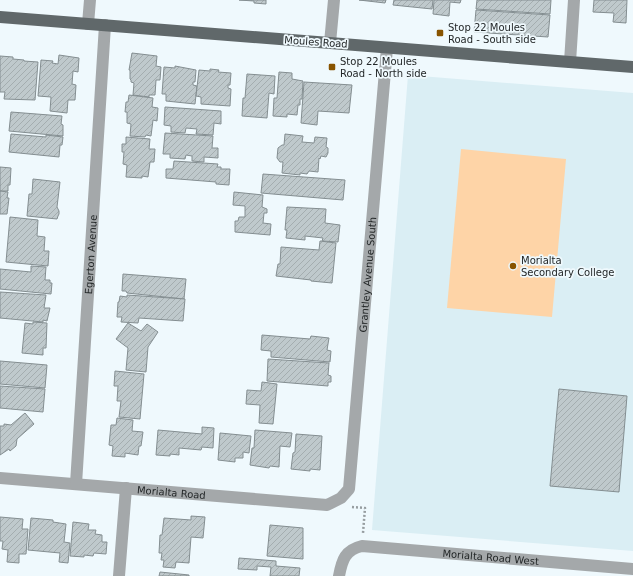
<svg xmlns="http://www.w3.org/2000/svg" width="633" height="576" viewBox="0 0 633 576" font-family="'DejaVu Sans',sans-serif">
  <defs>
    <pattern id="building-hatch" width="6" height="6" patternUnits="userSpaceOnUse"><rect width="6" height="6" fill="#bfc9cc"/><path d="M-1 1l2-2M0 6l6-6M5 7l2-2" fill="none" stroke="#a4adaf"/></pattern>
  </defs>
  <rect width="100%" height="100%" fill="#eff9fd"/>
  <polygon fill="#daeef4" points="408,75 633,93 633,551 372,530"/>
  <polygon fill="#fed4a7" points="461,149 566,159 552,317 447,308"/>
  <g fill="url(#building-hatch)" stroke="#848e91">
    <polygon points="239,0 266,0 266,4 254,3 254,1"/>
    <polygon points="359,0 386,0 385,3"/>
    <polygon points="394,0 433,0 432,9 393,5"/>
    <polygon points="434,0 461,0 460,3 450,2 449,16 433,14"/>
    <polygon points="477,0 551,0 550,14 476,9"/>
    <polygon points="594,0 627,0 626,23 613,22 614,13 593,12"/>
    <polygon points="476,10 550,15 548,37 474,32"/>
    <polygon points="132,53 157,56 156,66 161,67 160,80 156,80 155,95 149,95 149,97 133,95 134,83 131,82 131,80 130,79 130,70 129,70"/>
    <polygon points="59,55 79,58 78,72 73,71 72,84 76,85 75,100 68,100 67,113 50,111 51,97 38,96 41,60 53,61 52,63 58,64"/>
    <polygon points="0,56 13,57 13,59 24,60 24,61 38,62 35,100 4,99 5,92 0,92"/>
    <polygon points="175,66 196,70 195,82 193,82 193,85 197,86 195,104 166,101 166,94 162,94 164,67 175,68"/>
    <polygon points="210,69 219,70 218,72 231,73 230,85 228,85 228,88 231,89 230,106 201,104 201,97 196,96 199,70 210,71"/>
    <polygon points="279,72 292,73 292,79 303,81 302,99 300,99 300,105 298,105 297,115 287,114 287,117 273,116 274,98 277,98"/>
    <polygon points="247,74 275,76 274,94 269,93 267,118 242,116 243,98 245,98"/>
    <polygon points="304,82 352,85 349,113 318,111 317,125 301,123"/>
    <polygon points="129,95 153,98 152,107 158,108 157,121 153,120 151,136 146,135 145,137 130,136 131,124 127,123 127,112 125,112 126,102 128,102"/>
    <polygon points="165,107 221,111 221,124 214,123 213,135 196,134 197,129 186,128 185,133 171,132 171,126 164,125"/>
    <polygon points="11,112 62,116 61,124 63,125 63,136 9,131"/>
    <polygon points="165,133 213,136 212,148 218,148 218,158 204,157 204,162 192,161 192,156 186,155 185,159 170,158 170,154 163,154"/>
    <polygon points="11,134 46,137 46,135 63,137 62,145 60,145 59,157 9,152"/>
    <polygon points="285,134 303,136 302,142 314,143 315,137 327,138 326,147 328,148 328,153 326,157 321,156 320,159 319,158 318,172 309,171 307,174 300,173 300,175 282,173 283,162 280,162 277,158 278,148 282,145 284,145"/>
    <polygon points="126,137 150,139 149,149 155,149 154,162 150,162 148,177 142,176 142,178 126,177 127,165 123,164 124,152 122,152 122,144 126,144"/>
    <polygon points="174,161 218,164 217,167 221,167 221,169 230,169 229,185 216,184 216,182 166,178 166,169 173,169"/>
    <polygon points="0,167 11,168 10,185 8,185 8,191 0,191"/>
    <polygon points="263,174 345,180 343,200 261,193"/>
    <polygon points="33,179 60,182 57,207 59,211 59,214 58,216 57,219 27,216 29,194 32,194"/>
    <polygon points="0,191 8,192 7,198 9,198 7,214 0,214"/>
    <polygon points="234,192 263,195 262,207 267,209 267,213 264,213 263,223 271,224 270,235 235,232 235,221 238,221 239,217 245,217 245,206 233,205"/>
    <polygon points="287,207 326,209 325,223 340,225 338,242 322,241 323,238 305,236 305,240 286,238 287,230 285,230"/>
    <polygon points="10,217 38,220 37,236 45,237 44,251 49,251 48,266 6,262"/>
    <polygon points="320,241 336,243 332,283 311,281 311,280 276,276 278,264 280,264 281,247 319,250"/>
    <polygon points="31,266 46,267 45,280 50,280 50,283 52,283 51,294 0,289 0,269 31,272"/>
    <polygon points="123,274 186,279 184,299 127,293 126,291 122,291"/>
    <polygon points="0,292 46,295 44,308 50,308 47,321 43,320 43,322 0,318"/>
    <polygon points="127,295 185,299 183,321 139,318 138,323 121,322 122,317 117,317 118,302 119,302 120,296 127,297"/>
    <polygon points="33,322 47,323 46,348 43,348 43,355 22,353 25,323 33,324"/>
    <polygon points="128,323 141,331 147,324 158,332 148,347 146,372 126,370 128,348 116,339"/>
    <polygon points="262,335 310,339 311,336 329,338 327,350 331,351 330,362 271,357 271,351 261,350"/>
    <polygon points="268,359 329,363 328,375 331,376 331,382 328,382 328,386 267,381"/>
    <polygon points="0,361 47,365 45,388 0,384"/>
    <polygon points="115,371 144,374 140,419 119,417 121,401 117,401 118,386 114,386"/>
    <polygon points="262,382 277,384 273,424 259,423 260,405 246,404 247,390 261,391"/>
    <polygon points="0,386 45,389 43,412 0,408"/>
    <polygon points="559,389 627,396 619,492 550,486"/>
    <polygon points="25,413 34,424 17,439 16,446 10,451 9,449 0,455 0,426 4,426 4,424 11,425"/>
    <polygon points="117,418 133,420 132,431 143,432 141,446 139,446 138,455 125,453 125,457 112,456 113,446 109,445 111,425 116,425"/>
    <polygon points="202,427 214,428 213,448 202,447 201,450 179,448 179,455 170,454 170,456 156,455 158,430 202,434"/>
    <polygon points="255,430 292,433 290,447 280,446 279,467 270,466 269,468 250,465 252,448 254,448"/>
    <polygon points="220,433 251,436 249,453 243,452 243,458 235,458 235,462 218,460"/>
    <polygon points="296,434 322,436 320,470 310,469 310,471 291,469 293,453 295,452"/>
    <polygon points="191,516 205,517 203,538 191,537 189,563 176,562 175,568 163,567 164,560 161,560 162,553 159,553 160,535 162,535 164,518 191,520"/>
    <polygon points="0,517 23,519 22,529 28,529 26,554 19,554 19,563 7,562 8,550 2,549 3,541 0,541"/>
    <polygon points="31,518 53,520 53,522 66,524 64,542 70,543 68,563 59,562 60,553 28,550"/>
    <polygon points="73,522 89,524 88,530 96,530 95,534 102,535 102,542 107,542 106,554 94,553 93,556 84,555 84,557 70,556"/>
    <polygon points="270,525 303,528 303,559 267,556"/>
    <polygon points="239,558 276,561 276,566 300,568 299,576 270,576 271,567 257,566 257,570 238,569"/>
    <polygon points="160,572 189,575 189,576 159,576"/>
  </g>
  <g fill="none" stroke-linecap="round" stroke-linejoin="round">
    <polyline stroke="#969da0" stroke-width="2.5" stroke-dasharray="2 2" stroke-linecap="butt" points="352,507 365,508 363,533"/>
    <g stroke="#a4a8aa" stroke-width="12">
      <polyline points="88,24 90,0"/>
      <polyline points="330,43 334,0"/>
      <polyline points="570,62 574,0"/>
      <path id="s1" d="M0,478L327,505L341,498L349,489L387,48"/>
      <path id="s2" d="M76,484L105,25"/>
      <polyline points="119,576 126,488"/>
      <path id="s3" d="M339,576C342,560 345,550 362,546L633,569"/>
    </g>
    <polyline stroke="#60686a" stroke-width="12" points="0,17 633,67"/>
  </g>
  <g fill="#885400" stroke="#eff9fd" stroke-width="1.5">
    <rect x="436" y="29" width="8" height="8" rx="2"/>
    <rect x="328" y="63" width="8" height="8" rx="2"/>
    <circle cx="513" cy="266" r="4"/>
  </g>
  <g text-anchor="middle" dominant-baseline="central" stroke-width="3.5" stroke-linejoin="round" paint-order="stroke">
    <g font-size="10" fill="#232728" stroke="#eff9fd" text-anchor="start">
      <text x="448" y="27">Stop 22 Moules<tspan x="448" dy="12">Road - South side</tspan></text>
      <text x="340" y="61">Stop 22 Moules<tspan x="340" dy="12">Road - North side</tspan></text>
      <text x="521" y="260">Morialta<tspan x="521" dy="12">Secondary College</tspan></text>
    </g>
    <g font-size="10" fill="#232728" stroke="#eff9fd">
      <text transform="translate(316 42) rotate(4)">Moules Road</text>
      <text stroke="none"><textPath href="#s2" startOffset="230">Egerton Avenue</textPath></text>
      <text stroke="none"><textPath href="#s1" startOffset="571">Grantley Avenue South</textPath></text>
      <text stroke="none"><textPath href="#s1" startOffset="172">Morialta Road</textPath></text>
      <text stroke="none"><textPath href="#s3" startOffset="170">Morialta Road West</textPath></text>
    </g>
  </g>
</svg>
